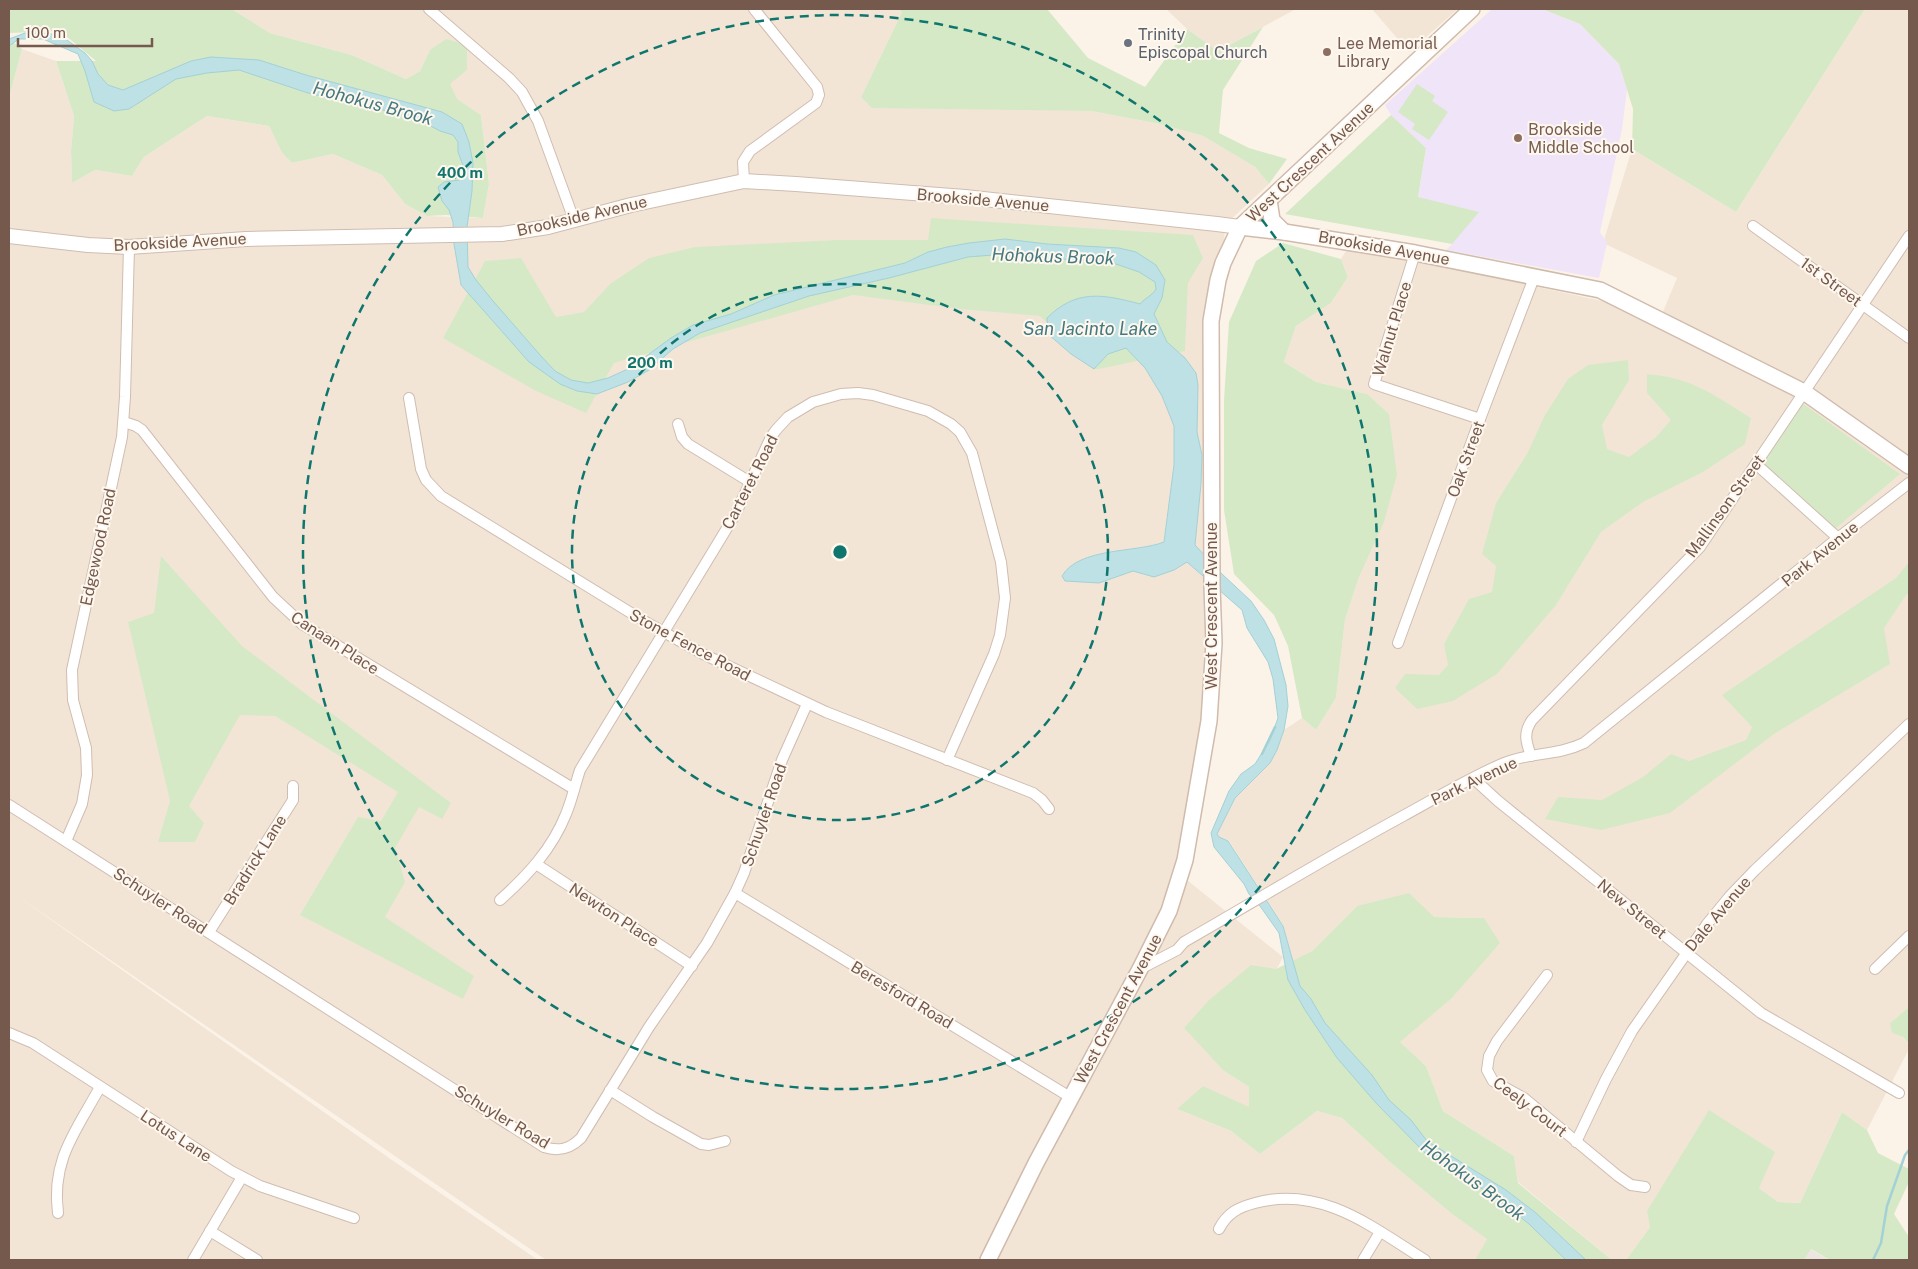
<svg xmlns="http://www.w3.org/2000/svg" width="1918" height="1269" viewBox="0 0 1918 1269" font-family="'Public Sans',sans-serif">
  <rect width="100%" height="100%" fill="#fcf3e8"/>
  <g fill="#f3e5d6">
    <polygon points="232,9 897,9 902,12 861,97 1091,111 1160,124 1203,136 1255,167 1269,184 1225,225 1212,448 1215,687 1177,872 1283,957 1224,1071 1249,1087 1249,1107 1177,1109 1231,1131 1260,1154 1317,1111 1342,1118 1391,1163 1452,1214 1488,1239 1475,1260 546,1260 13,893 392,1160 538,1260 9,1260 9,98 22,49 56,61 74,116 71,151 72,183 95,170 132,176 144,157 207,116 269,126 282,153 292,163 333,154 382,175 405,204 427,216 483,218 489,184 481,115 456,99 430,50 420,71 406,79 352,55 270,33"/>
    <polygon points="1166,9 1296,9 1218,51 1187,29"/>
    <polygon points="1372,9 1458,9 1409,52"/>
    <polygon points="1865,9 1909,9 1909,1007 1890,1023 1909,1044 1909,1049 1867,1130 1842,1112 1800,1203 1778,1202 1759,1188 1650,1227 1626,1260 1612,1260 1518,1182 1514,1156 1443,1111 1426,1066 1399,1042 1451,999 1484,918 1434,917 1357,906 1312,951 1293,961 1283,925 1229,841 1219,837 1217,834 1235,798 1270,763 1277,750 1284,730 1302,718 1316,730 1336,698 1345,620 1359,577 1367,394 1316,382 1284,362 1296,326 1331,303 1348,277 1341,259 1349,246 1662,314 1677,278 1603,243 1632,149 1736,212"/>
  </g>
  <polygon fill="#ece6e1" points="1810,1249 1826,1258 1830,1260 1804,1260"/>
  <polygon fill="#f0e4f8" points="1492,9 1542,9 1580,24 1619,64 1627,90 1622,129 1600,232 1607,243 1599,278 1446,250 1452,244 1418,197 1426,148 1391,115 1385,105"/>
  <g fill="#d6e9c6">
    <polygon points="9,9 232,9 270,33 352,55 406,79 420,71 430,50 446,39 467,45 467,70 450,84 457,99 481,115 489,184 483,218 446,215 427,216 405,204 382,175 333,154 292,163 282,153 269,126 207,116 144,157 132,176 95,170 72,183 71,151 74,116 56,61 96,61 60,31 9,33"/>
    <polygon points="897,9 1047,9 1088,58 1145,87 1187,29 1218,51 1263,27 1223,90 1219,133 1249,148 1287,159 1269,184 1255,167 1203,136 1160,124 1091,111 872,108 861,97 902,12"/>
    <polygon points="1542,9 1865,9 1736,212 1632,149 1633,109 1619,64 1580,24"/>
    <polygon points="9,39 22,49 9,98"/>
    <polygon points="1417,84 1435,96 1432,101 1448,112 1429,140 1412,129 1415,124 1398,112"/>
    <polygon points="1391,115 1426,148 1418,197 1479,212 1452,244 1285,214"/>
    <polygon points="931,218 1193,235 1203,258 1188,283 1185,351 1099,369 1094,369 1040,316 960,309 853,295 614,363 586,413 536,391 443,338 485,261 521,258 556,317 584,312 610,284 649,258 695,247 837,240 928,240"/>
    <polygon points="1283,243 1341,259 1348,277 1331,303 1296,326 1284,362 1316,382 1367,394 1389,414 1397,475 1384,522 1359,577 1345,620 1336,698 1316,730 1302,718 1288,646 1274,615 1234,574 1224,510 1224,400 1229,322 1256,261"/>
    <path d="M1628,360L1629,380L1602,425L1607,449L1629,457L1656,437L1671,420L1647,393V374C1693,378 1714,395 1751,418L1745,444L1703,472L1643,502L1601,532L1556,605L1497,674L1453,701L1417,709L1395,688L1405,674L1439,675L1448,665L1444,644L1469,599L1492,592L1496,566L1482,554L1496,503L1527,454L1545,415L1568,379L1588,365Z"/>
    <polygon points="1802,403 1900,474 1835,529 1761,465"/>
    <polygon points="161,556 242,646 451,803 442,819 419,807 395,848 405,882 385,917 474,976 463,999 300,915 358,817 381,821 398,792 275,716 240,715 189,806 204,823 195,842 158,842 170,801 128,622 154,613"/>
    <polygon points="1909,562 1909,593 1906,595 1884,628 1890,664 1774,734 1670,813 1601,830 1545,819 1558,797 1602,800 1643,777 1671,754 1689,761 1746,740 1752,727 1722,695 1896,578"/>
    <polygon points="1409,893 1434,917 1484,918 1500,943 1451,999 1400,1042 1426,1066 1443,1111 1514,1156 1518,1183 1612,1260 1475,1260 1487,1239 1452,1214 1391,1163 1342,1118 1317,1111 1260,1154 1231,1131 1177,1109 1203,1086 1249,1107 1249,1087 1224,1071 1184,1028 1209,1000 1251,965 1276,969 1312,951 1357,906"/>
    <polygon points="1909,1007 1909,1044 1903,1037 1892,1033 1890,1023"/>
    <polygon points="1709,1110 1775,1152 1759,1188 1778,1202 1800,1203 1842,1112 1867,1130 1878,1153 1909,1169 1909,1182 1894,1214 1909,1237 1909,1260 1830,1260 1811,1249 1804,1260 1626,1260 1650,1227 1647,1211"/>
  </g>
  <path fill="#bde1e5" stroke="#a3d1d6" d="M25,33H44L60,35L85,53L92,61L98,74L108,85L123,90L191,61L211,57L259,60L306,75L442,112L462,124L469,142L473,163L472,191L467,227L468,267L476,280L493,301L541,356L555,371L571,380L588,383L608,378L630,368L671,338L693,325L731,314L774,295L905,263L928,252L947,247L969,243L1005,239L1047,244L1119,248L1136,252L1156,265L1165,280L1162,298L1154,314L1167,342L1185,358L1196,373L1198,385L1197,432L1202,455L1201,484L1195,545L1222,574L1251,601L1264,620L1274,639L1286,685L1288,706L1284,730L1277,750L1270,763L1235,798L1217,834L1219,837L1228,841L1283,926L1300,986L1311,999L1325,1023L1372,1075L1389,1100L1411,1120L1427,1141L1506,1190L1536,1213L1586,1260H1566L1529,1224L1499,1200L1449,1167L1427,1155L1376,1103L1337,1058L1305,1010L1288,980L1279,933L1260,906L1249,894L1244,884L1214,847L1211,833L1229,791L1241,774L1255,764L1270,740L1278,718L1273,679L1268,662L1247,628L1242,610L1187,562L1174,570L1154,577L1133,571L1099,583L1065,581L1062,576C1079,547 1136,553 1164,542L1174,465V426L1162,396L1145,368L1126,348L1108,354L1094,369L1071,354L1048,334L1047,318C1076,289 1103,294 1140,304C1145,298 1153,295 1156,289L1155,282L1139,272L1110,262L993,255L968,257L889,278L809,296L700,333L673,349L649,370L628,382L597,394L577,391L560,384L529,362L461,285L454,244L453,222L449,210L442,201L438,187L444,182L459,180L464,175L465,171L458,152V142L453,135L440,131L414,117L308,93L239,70L207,73L176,79L129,109L114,111L94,102L85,71L78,54L43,39H19L9,46V39Z"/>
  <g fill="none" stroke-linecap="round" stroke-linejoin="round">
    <g stroke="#a3d1d6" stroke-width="2.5">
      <polyline points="1262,754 1275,727"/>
      <polyline points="1873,1260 1881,1243 1887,1206 1905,1155 1909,1150"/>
    </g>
    <g stroke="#cfbdb1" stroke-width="12">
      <g id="minor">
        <polyline points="429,9 509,78 522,92 538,121 574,220"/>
        <polyline points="744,181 743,162 750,151 816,103 819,95 817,87 754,9"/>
        <polyline points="1753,226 1909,338"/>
        <polyline points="1415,253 1374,384 1480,419"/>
        <polyline points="409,398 421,469 426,480 441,496 644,621 703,654 826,712 1033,793 1042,800 1049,809"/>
        <polyline points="124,422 136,426 142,430 273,597 302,624 574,789"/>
        <polyline points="678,424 682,437 688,444 750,482"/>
        <polyline points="1756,464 1838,538"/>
        <polyline points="1398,643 1480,419 1535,275"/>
        <path d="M1531,756C1526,742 1523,733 1532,720L1700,547L1909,236"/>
        <polyline points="1474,779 1498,801 1761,1013 1899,1093"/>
        <path d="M9,805L544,1147C559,1152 570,1149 581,1138L649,1027L707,943L735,893L744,873L782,760L807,704"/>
        <polyline points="66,841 82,804 87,775 86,748 73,700 72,670 122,437 125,397 129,247"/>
        <polyline points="536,864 692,966"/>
        <polyline points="735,893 1070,1097"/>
        <path d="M500,900C528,875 552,849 566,814C572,800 575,785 580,770L721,538L736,513L771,437L776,430L788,417L813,402L841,394L858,393L873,395L928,411L951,424L960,432L972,453L1001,562L1005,598L1000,635L994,654L947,760"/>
        <polyline points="209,932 293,800 293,786"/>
        <path d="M1140,969L1177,950L1184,942C1257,900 1329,856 1403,816C1436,798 1469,778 1504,763C1530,752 1557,756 1584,743L1838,538L1909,483"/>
        <polyline points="1875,969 1909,936"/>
        <polyline points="1547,975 1497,1041 1489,1056 1487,1070 1493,1081 1524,1098 1618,1176 1631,1185 1645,1187"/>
        <polyline points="9,1033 33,1043 231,1171 260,1186 354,1218"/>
        <polyline points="610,1090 653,1117 701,1144 709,1145 725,1141"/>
        <polyline points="1576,1142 1606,1079 1632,1031 1707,924 1730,896 1755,870 1909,724"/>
        <path d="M58,1213C51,1160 76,1131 100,1087"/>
        <path d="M1219,1229C1227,1213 1239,1207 1255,1203C1321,1185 1372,1227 1425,1260"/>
        <polyline points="210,1231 257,1260"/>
        <polyline points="193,1260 242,1177"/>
        <polyline points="1363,1260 1380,1232"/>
      </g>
    </g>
    <g stroke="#cfbdb1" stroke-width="16">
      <polyline id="tertiary" points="9,236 88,245 129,247 246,239 502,234 548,227 631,205 744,181 796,184 965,197 1217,224 1240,227"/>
    </g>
    <g stroke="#d0bbac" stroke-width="18">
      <g id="secondary">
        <polyline points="1269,200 1272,220 1284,232"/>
        <polyline points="1240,227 1284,232 1415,253 1600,290 1804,392 1909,466"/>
        <polyline points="988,1260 1036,1163 1140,969 1169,911 1185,860 1209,721 1214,643 1212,586 1211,321 1218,280 1223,263 1240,227 1472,9"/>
      </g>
    </g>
    <use href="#minor" stroke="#fff" stroke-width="10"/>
    <use href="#tertiary" stroke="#fff" stroke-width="14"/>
    <use href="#secondary" stroke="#fff" stroke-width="15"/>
  </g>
  <g fill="none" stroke="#0f766e" stroke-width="2.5" stroke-dasharray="9 6">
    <circle cx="840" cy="552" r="268"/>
    <circle cx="840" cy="552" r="537"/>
  </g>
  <circle fill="#6b7280" stroke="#fef7ee" stroke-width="2" cx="1128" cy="43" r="5"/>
  <g fill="#8d6e63" stroke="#fef7ee" stroke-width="2">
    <circle cx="1327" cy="52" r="5"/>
    <circle cx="1518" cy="138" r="5"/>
  </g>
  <g text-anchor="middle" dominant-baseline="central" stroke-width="4" stroke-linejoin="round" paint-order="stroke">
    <g font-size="16" fill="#5b616d" stroke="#fef7ee" text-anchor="start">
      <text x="1138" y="34">Trinity<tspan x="1138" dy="18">Episcopal Church</tspan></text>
    </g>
    <g font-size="16" fill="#785e54" stroke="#fef7ee" text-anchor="start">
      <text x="1337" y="43">Lee Memorial<tspan x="1337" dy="18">Library</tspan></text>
      <text x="1528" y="129">Brookside<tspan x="1528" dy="18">Middle School</tspan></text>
    </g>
    <g font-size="16" fill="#75594d" stroke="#fef7ee">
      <text transform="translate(1310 162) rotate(-43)">West Crescent Avenue</text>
      <text transform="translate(983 200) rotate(5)">Brookside Avenue</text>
      <text transform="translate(582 216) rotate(-13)">Brookside Avenue</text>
      <text transform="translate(180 242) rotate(-3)">Brookside Avenue</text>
      <text transform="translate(1384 248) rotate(10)">Brookside Avenue</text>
      <text transform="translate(1831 282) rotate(36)">1st Street</text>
      <text transform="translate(1392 329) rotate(-73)">Walnut Place</text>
      <text transform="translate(1466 459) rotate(-70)">Oak Street</text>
      <text transform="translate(750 482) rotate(-63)">Carteret Road</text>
      <text transform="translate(1725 506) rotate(-54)">Mallinson Street</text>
      <text transform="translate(98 547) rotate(-78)">Edgewood Road</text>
      <text transform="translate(1820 554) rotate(-39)">Park Avenue</text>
      <text transform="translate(1211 606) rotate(-90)">West Crescent Avenue</text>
      <text transform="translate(335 643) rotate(33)">Canaan Place</text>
      <text transform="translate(690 645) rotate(28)">Stone Fence Road</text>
      <text transform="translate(1474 781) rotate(-25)">Park Avenue</text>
      <text transform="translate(764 815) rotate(-71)">Schuyler Road</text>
      <text transform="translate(255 860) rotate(-58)">Bradrick Lane</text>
      <text transform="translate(160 901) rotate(33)">Schuyler Road</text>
      <text transform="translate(1632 909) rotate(39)">New Street</text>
      <text transform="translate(1718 914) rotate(-50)">Dale Avenue</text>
      <text transform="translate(614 915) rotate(33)">Newton Place</text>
      <text transform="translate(902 995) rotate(31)">Beresford Road</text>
      <text transform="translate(1118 1009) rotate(-62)">West Crescent Avenue</text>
      <text transform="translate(1530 1107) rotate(37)">Ceely Court</text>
      <text transform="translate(502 1117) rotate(31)">Schuyler Road</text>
      <text transform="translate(176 1136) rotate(33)">Lotus Lane</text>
    </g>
    <g font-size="18" font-style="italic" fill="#447980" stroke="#fef7ee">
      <text transform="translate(373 103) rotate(15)">Hohokus Brook</text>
      <text transform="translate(1053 256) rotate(2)">Hohokus Brook</text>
      <text x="1090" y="328">San Jacinto Lake</text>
      <text transform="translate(1473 1180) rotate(36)">Hohokus Brook</text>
    </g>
  </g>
  <circle cx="840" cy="552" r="8" fill="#0f766e" stroke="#fef7ee" stroke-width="2.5"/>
  <g font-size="15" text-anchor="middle" font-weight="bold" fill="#0f766e" stroke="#fef7ee" stroke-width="4" stroke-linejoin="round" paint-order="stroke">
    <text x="460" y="178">400 m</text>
    <text x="650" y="368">200 m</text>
  </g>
  <rect width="1918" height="1269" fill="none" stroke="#75594d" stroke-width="20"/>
  <path d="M18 38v8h134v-8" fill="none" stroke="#75594d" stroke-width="2.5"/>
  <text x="25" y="38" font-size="15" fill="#75594d" stroke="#fef7ee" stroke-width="4" paint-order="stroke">100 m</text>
</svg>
